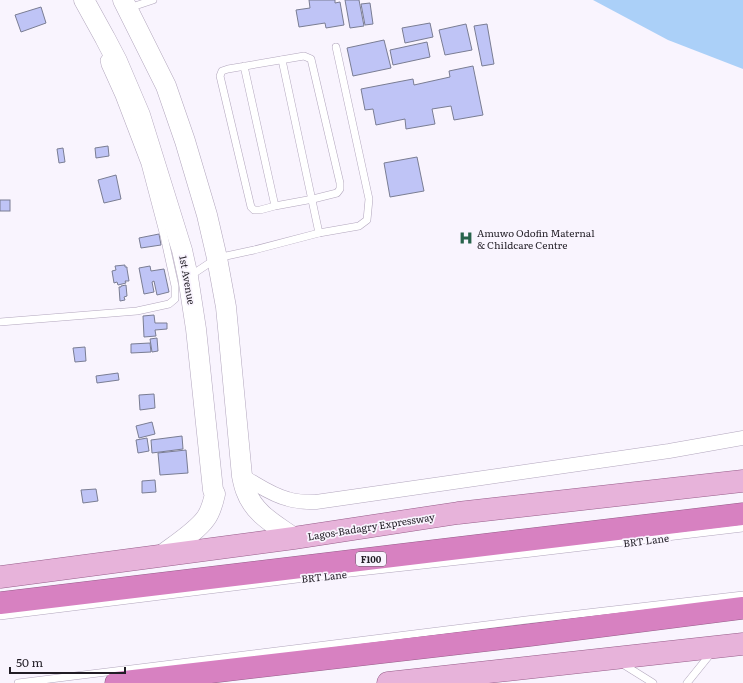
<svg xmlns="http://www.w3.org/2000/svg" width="743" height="683" viewBox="0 0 743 683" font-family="Literata,serif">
  <rect width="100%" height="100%" fill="#f9f4fe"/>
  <polygon fill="#abd0f8" points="593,0 743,0 743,69 668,40"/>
  <g fill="#bfc4f6" stroke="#7a7d93">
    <polygon points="309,0 335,0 335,3 340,2 344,25 326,28 325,23 299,27 296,10 310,8"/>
    <polygon points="345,0 359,0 364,26 350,28"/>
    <polygon points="370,3 373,24 365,25 361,4"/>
    <polygon points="41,7 46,23 21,32 15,15"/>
    <polygon points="430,23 433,37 405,43 402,28"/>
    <polygon points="466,24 472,50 445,55 439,30"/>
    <polygon points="487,24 494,64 482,66 474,26"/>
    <polygon points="384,40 391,68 353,76 347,48"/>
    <polygon points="427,42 430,57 393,65 390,50"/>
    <polygon points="473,66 483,115 454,120 451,106 432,109 435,124 406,129 405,119 376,125 373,109 365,110 361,89 413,79 414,85 450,77 449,71"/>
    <polygon points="108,146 109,156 96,158 95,148"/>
    <polygon points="63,148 65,162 59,163 57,149"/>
    <polygon points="417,157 424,191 390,197 384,163"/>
    <polygon points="116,175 121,199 104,203 98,180"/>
    <rect x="0" y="200" width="10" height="11"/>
    <polygon points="159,234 161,245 141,248 139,238"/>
    <polygon points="125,265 125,267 127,267 127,269 129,281 125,281 126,283 118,285 117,282 114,283 112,271 116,270 115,266"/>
    <polygon points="150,266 151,271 164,269 169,292 157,295 154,281 152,282 154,292 144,294 139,268"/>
    <polygon points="126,285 127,296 124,297 125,300 120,301 119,287 121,287 121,286"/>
    <polygon points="154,315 155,323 167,323 167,329 155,330 156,336 144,337 143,316"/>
    <polygon points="157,338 158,351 152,352 150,339"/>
    <polygon points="150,343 151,352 131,353 131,344"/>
    <polygon points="85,347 86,361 75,362 73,348"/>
    <polygon points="118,373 119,380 97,383 96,376"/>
    <polygon points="154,394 155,408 140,410 139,395"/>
    <polygon points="152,422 155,434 139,438 136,426"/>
    <polygon points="182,436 183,449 152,453 151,440"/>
    <polygon points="147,438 149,451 138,453 136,440"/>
    <polygon points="186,450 188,473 160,475 158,453"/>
    <polygon points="155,480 156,492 142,493 142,481"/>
    <polygon points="96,489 98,501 83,503 81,490"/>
  </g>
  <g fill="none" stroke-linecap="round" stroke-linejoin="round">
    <g stroke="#b2a6bd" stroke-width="8">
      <g id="service">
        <polyline points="129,8 153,0"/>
        <polyline points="282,60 319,233"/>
        <polyline points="244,66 275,206 313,199 337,193 340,189 340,183 311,59 304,56 228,69 222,71 220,76 251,207 254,210 260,210 275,206"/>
        <polyline points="190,276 217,258 254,250 319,233 359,226 367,220 369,199 336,47"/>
        <polyline points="0,322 137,311 169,304 175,299 175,286 164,236 145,164 119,96 105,65 104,60 106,57 111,58"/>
        <polyline points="0,616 305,578 532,553 743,528"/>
        <polyline points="621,663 653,683"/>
        <polyline points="18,683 526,620 743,595"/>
        <polyline points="687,683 712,652"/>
      </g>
    </g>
    <g stroke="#b2a6bd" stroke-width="15">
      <path id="minor" d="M242,476C257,484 271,495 288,499C297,502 307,502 316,502L669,451L743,438"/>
    </g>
    <g stroke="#b2a6bd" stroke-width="21">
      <g id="secondary">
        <path d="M84,0L105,38L117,61L140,115L182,250L188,277L196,329L213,490L215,494C213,503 211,511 206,518C197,531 175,545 162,555"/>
        <path d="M123,0L166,86L185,141L207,215L217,258L226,307L242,476C243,481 244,486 246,491C254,514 276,525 294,538"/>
      </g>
    </g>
    <g stroke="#975e8a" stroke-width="23">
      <g id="primary">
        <polyline points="0,577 294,538 458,513 743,481"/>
        <polyline points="388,683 743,644"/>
      </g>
    </g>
    <g stroke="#975e8a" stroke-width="23">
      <g id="motorway">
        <polyline points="0,603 743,514"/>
        <polyline points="116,683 530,635 743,608"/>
      </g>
    </g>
    <use href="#service" stroke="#fff" stroke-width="7"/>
    <use href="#minor" stroke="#fff" stroke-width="14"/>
    <use href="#secondary" stroke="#fff" stroke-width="20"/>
    <use href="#primary" stroke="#e7b3da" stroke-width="22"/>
    <use href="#motorway" stroke="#d781c1" stroke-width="22"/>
  </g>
  <defs>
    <g id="hospital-bare" transform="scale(1.08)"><path d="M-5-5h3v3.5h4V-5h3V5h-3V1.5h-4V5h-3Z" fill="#28634c" stroke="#f9f4fe" stroke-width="2.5" paint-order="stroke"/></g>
  </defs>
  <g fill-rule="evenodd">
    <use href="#hospital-bare" x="466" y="238"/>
  </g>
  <g text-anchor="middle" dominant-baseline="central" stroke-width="3.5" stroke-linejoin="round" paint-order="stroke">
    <rect fill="#f9f4fe" stroke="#625e66" stroke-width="1" x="356" y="552" width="30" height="14" rx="3"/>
    <g font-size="9" font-weight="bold" fill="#211d25">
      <text x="371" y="559">F100</text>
    </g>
    <g font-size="10" fill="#211d25" stroke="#f9f4fe" text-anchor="start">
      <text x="477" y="232">Amuwo Odofin Maternal<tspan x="477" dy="12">&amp; Childcare Centre</tspan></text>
    </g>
    <g font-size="10" fill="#211d25" stroke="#f9f4fe">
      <text transform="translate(188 280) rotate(80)">1st Avenue</text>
      <text transform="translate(371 526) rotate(-9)">Lagos-Badagry Expressway</text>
      <text transform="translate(646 540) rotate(-7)">BRT Lane</text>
      <text transform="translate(324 576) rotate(-6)">BRT Lane</text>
    </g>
  </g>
  <path d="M10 667v6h115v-6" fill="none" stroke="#211d25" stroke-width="2"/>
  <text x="16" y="667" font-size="12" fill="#211d25" stroke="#f9f4fe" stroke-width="3" paint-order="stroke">50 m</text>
</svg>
